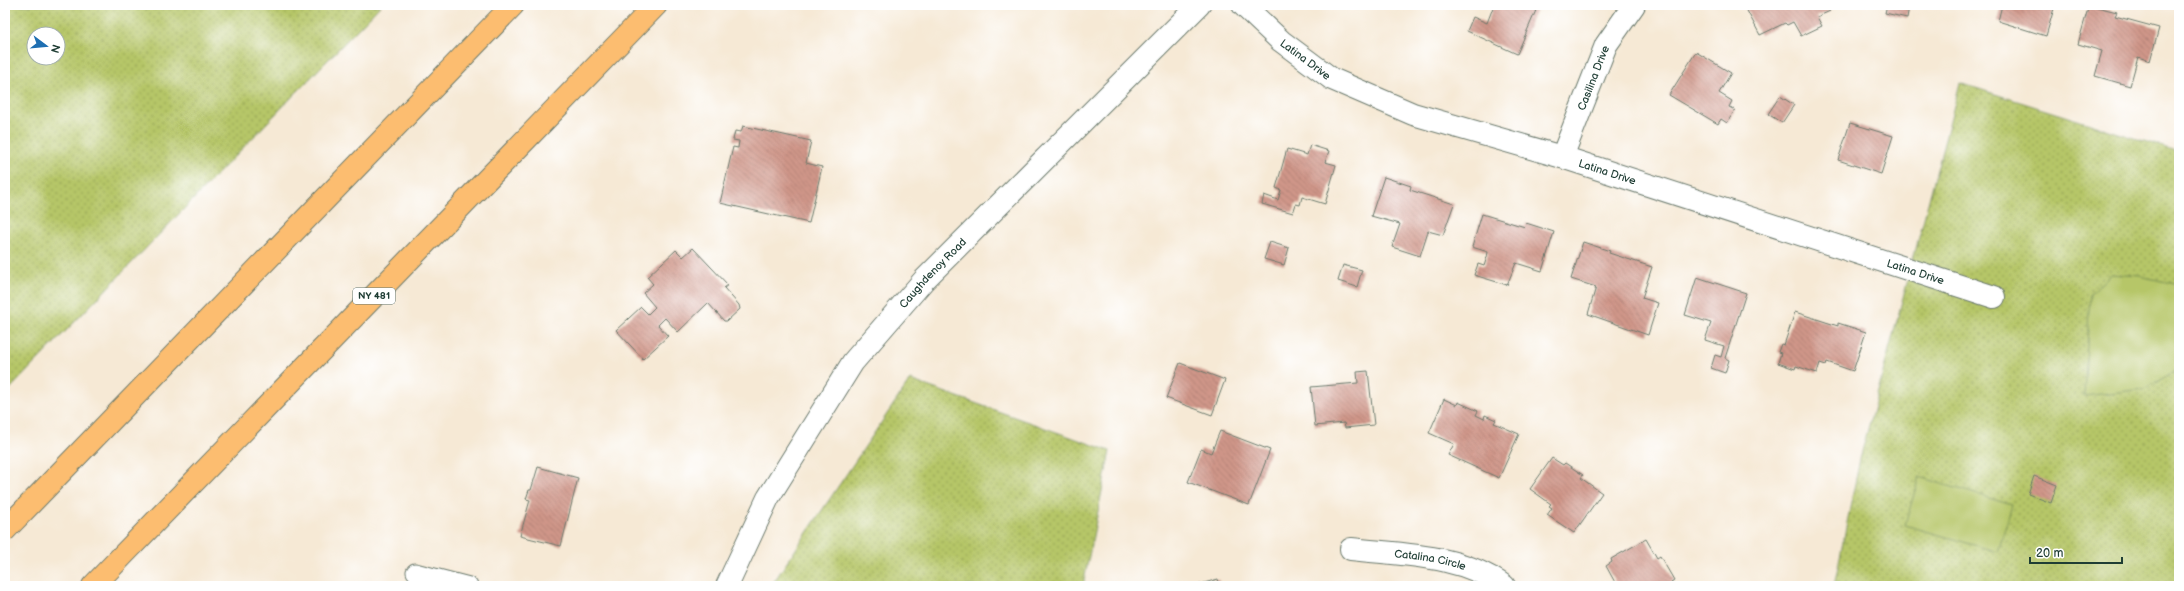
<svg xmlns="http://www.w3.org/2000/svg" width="2184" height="591" viewBox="0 0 2184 591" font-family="'Balsamiq Sans',sans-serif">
  <defs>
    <pattern id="park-dots" width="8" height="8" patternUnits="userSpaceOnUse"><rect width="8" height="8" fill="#b6c668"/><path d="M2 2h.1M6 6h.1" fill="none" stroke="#93a256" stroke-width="1.8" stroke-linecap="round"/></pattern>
    <pattern id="building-back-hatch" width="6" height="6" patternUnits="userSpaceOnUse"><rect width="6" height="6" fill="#d09689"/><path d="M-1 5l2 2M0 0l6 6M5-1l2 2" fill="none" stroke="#a87c71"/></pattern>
  </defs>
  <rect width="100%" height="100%" fill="#fff"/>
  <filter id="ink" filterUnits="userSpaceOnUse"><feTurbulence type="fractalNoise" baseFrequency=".025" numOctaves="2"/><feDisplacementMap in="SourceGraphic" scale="8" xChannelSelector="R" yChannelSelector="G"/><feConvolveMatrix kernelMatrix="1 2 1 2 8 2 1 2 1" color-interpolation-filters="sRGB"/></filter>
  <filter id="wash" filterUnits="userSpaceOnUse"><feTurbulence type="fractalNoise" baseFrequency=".012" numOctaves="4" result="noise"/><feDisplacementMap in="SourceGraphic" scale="16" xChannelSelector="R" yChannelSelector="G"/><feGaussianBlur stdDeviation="0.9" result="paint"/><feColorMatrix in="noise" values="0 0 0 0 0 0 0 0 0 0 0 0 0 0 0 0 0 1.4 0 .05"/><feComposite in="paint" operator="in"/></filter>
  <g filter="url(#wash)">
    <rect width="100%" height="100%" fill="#f6e9d5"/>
    <g fill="url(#park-dots)" stroke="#6a824e" fill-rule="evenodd">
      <path d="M5,5H381L5,394ZM34,34H58V58H34Z"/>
      <polygon points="1960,83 2179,152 2179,586 1834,586 1860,459"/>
      <polygon points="910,380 1110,451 1083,586 771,586"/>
    </g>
    <g fill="#b6c668" stroke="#6a824e">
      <polygon points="2111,274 2140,276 2179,285 2179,369 2144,389 2084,396 2090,294"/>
      <polygon points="1919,477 2012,505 1998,552 1905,525"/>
    </g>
    <g id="blocks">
      <g fill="url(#building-back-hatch)">
        <polygon points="1494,5 1531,5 1537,8 1517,54 1467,31 1473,17 1487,23"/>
        <polygon points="1744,5 1827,5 1830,11 1817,17 1822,26 1801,36 1793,22 1787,25 1785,23 1760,35"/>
        <polygon points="1887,5 1915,5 1915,7 1909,6 1907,18 1885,13"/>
        <polygon points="2002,5 2055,5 2046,36 1998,21"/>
        <polygon points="2089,5 2117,12 2115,16 2159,28 2150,61 2138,57 2130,86 2095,76 2102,51 2078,44"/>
        <polygon points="1696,52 1731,73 1719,93 1732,101 1729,107 1735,110 1727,123 1721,119 1718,124 1669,95"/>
        <polygon points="1780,96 1794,105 1782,123 1768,114"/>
        <polygon points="1850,123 1893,136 1881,174 1838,160"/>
        <polygon points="743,126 811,141 806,163 822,167 809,223 720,203 733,147 738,148 739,141 733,140 735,131 741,132"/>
        <polygon points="1310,145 1329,151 1325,162 1336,165 1325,204 1302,197 1300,205 1296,204 1293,213 1262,204 1264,195 1278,200 1281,190 1276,188 1287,149 1307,155"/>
        <polygon points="1384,177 1411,186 1410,190 1454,204 1443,235 1428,231 1420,256 1392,247 1400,224 1371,216"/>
        <polygon points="1482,214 1525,227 1526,223 1554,232 1542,271 1516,263 1507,285 1474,275 1478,264 1484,266 1487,257 1488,252 1472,247"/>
        <polygon points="1270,242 1289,248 1284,265 1264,259"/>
        <polygon points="1583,242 1610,251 1609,253 1652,267 1642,298 1658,303 1648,335 1588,314 1596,287 1571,279"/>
        <polygon points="693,248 728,285 724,288 739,305 740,309 727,321 724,321 708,303 678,332 665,318 658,325 668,336 643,359 616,330 641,307 648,314 655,307 643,293 653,284 647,277 676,250 683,257"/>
        <polygon points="1343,265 1362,270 1357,287 1338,281"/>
        <polygon points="1697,277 1746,293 1725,358 1729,360 1725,373 1711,368 1715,355 1721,357 1724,346 1705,340 1711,323 1685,315"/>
        <polygon points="1795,312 1838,326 1838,323 1866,332 1853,371 1827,362 1826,365 1820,363 1817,373 1796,366 1795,369 1778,363 1781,353 1778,352 1781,344 1784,345"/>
        <polygon points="1180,363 1225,380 1212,415 1166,398"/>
        <polygon points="1368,371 1374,425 1345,428 1344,423 1315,426 1311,387 1358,383 1357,372"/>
        <polygon points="1444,399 1457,405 1458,402 1478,411 1476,415 1484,419 1485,415 1496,420 1494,423 1519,434 1499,478 1448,455 1454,444 1429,433"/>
        <polygon points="1220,431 1270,450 1249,505 1188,482 1201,449 1211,453"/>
        <polygon points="1552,458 1563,465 1565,463 1583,475 1581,478 1602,493 1574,533 1547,515 1552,508 1549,506 1551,504 1530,489"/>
        <polygon points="538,467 578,478 561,546 520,536 530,500 526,499 529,490 531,490"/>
        <polygon points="2034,476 2057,485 2051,503 2028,494"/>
        <polygon points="1646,539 1657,558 1660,556 1674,580 1671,582 1674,586 1617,586 1606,566 1612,562 1611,559"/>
        <polygon points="1218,579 1220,586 1194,586"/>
      </g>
    </g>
  </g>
  <g filter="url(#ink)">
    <use href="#blocks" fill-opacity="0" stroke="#6a796c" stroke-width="1"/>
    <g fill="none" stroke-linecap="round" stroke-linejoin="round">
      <g stroke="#6a796c" stroke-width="19">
        <polyline id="service" points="415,572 469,586"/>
      </g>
      <g stroke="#6a796c" stroke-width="24">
        <g id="minor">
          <path id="s1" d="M1243,5L1281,41L1332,79L1413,114L1562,157L1994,297"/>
          <path id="s2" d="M1562,157L1606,45L1634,5"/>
          <path id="s3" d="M1351,549C1403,555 1460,554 1504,586"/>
        </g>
      </g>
      <g stroke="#6a796c" stroke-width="24">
        <g id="tertiary">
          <path id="s4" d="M727,586L768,498L853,362L924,280L1199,5"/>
        </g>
      </g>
      <g stroke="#6a796c" stroke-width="24">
        <g id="motorway">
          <polyline points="5,530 513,5"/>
          <polyline points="93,586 656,5"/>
        </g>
      </g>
      <use href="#service" stroke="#fff" stroke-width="17"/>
      <use href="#minor" stroke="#fff" stroke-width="22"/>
      <use href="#tertiary" stroke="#fff" stroke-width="22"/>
      <use href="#motorway" stroke="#fcbd6f" stroke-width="22"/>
    </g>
  </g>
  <g text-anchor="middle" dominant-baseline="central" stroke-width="4" stroke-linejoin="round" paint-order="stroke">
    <rect fill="#fff" stroke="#627771" stroke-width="1" x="353" y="288" width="42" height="16" rx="3"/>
    <g font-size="10" font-weight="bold" fill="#1f3d34">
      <text x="374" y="296">NY 481</text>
    </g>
    <g font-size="11" fill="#1f3d34" stroke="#fff">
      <text stroke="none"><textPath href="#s1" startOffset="83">Latina Drive</textPath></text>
      <text stroke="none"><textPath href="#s2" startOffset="85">Casilina Drive</textPath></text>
      <text stroke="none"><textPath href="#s1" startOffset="407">Latina Drive</textPath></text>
      <text stroke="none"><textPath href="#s1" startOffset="731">Latina Drive</textPath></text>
      <text stroke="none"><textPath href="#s4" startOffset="377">Caughdenoy Road</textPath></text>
      <text stroke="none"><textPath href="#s3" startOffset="80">Catalina Circle</textPath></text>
    </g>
  </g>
  <rect width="2184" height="591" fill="none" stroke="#fff" stroke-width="20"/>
  <g transform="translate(46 46) rotate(106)"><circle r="19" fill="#ffffff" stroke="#a5b1ae"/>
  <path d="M0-3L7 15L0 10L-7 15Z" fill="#1f6fb2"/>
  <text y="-6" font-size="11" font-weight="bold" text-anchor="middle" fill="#1f3d34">N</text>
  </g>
  <path d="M2030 557v6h92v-6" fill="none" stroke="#1f3d34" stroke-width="2"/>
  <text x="2036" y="557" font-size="12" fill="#1f3d34" stroke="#ffffff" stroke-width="3" paint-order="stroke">20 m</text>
</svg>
